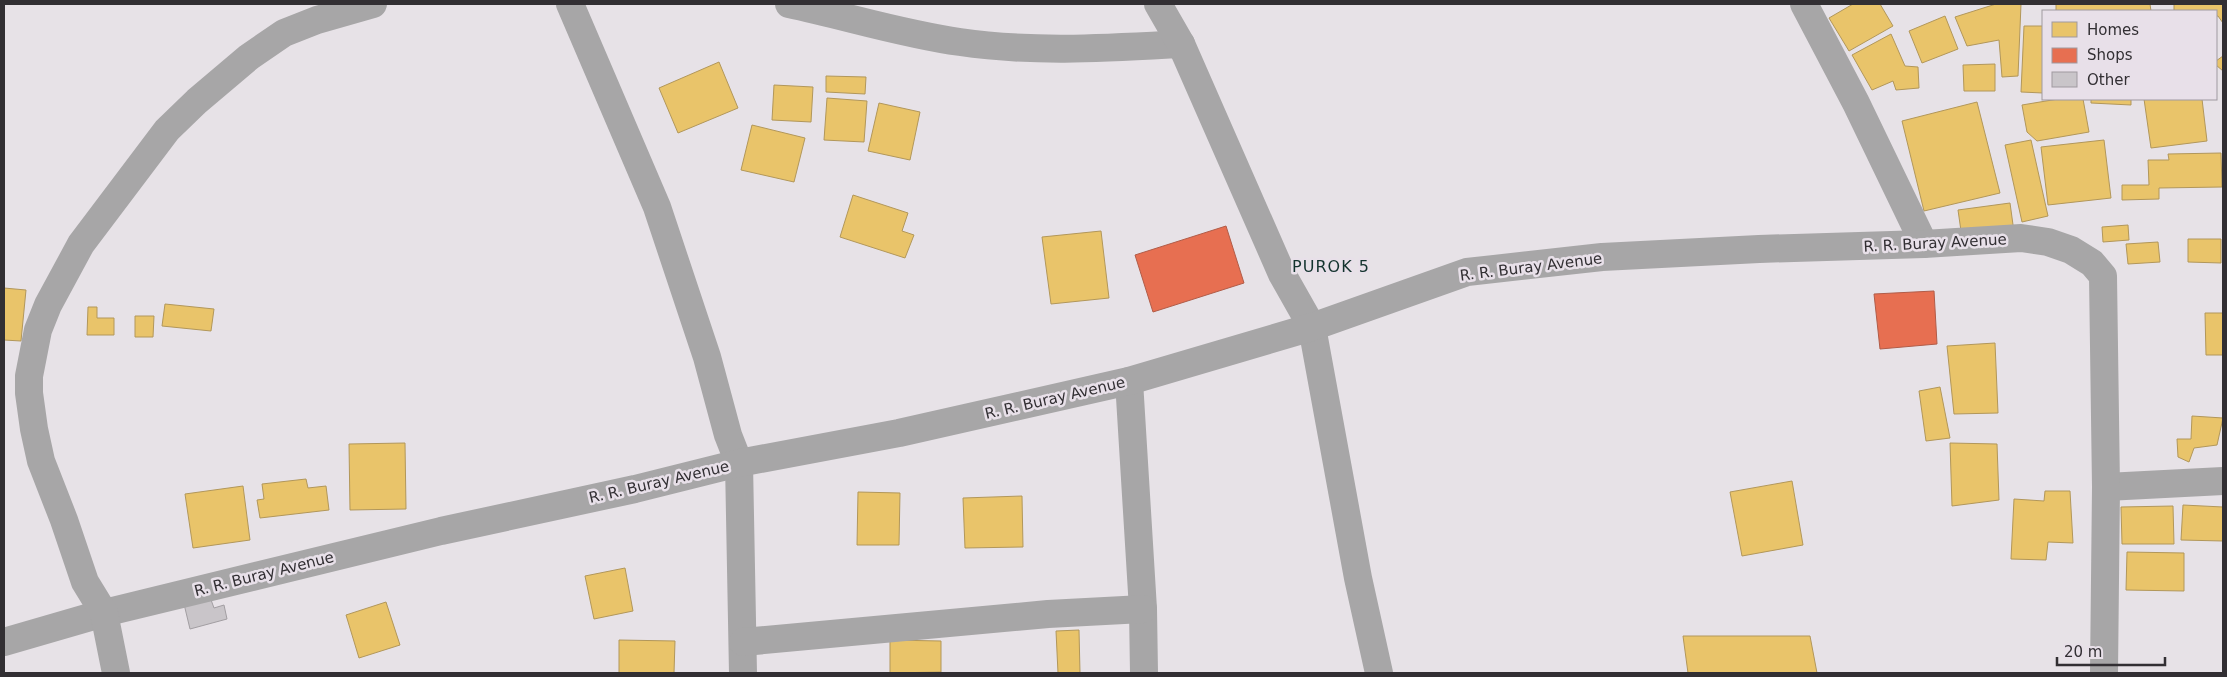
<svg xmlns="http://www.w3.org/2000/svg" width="2227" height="677" viewBox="0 0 2227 677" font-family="'DejaVu Sans',sans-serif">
  <rect width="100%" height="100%" fill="#e7e2e7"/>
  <g fill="#e9c46a" stroke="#b2975a">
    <polygon points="1853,4 1880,4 1893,26 1849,51 1829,18"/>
    <polygon points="1996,4 2021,4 2018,76 2002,77 1999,40 1967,46 1955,17"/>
    <polygon points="2056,4 2150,4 2151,11 2056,11"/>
    <polygon points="2174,4 2223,4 2223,23 2218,16 2216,16 2216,11 2174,11"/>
    <polygon points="1945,16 1958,49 1922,63 1909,31"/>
    <polygon points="2024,26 2043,26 2043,93 2021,92"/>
    <polygon points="1891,34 1905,66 1918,67 1919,88 1896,90 1893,81 1872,90 1852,55"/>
    <polygon points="2223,56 2223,71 2216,65 2216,61"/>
    <polygon points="719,62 738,108 678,133 659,88"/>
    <polygon points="1995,64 1995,91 1964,91 1963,65"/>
    <polygon points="826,76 866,77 865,94 826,92"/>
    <polygon points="774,85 813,87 811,122 772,120"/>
    <polygon points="827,98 867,101 864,142 824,140"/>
    <polygon points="2058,99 2083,99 2089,132 2037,141 2027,132 2022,105"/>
    <polygon points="2091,99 2131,99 2131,105 2091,103"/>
    <polygon points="2144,99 2202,99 2207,141 2151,148"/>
    <polygon points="1977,102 2000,193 1924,211 1902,121"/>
    <polygon points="879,103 920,112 910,160 868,151"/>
    <polygon points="752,125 805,138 794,182 741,170"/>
    <polygon points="2031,140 2048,216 2022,222 2005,145"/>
    <polygon points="2104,140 2111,198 2048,205 2041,147"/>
    <polygon points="2221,153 2222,187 2159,188 2159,199 2122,200 2122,185 2149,185 2148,160 2169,160 2168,154"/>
    <polygon points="853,195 908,213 902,231 914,235 905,258 840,237"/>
    <polygon points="2010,203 2014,232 1962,238 1958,210"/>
    <polygon points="2128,225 2129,240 2103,242 2102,227"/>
    <polygon points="1101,231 1109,298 1051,304 1042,237"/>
    <polygon points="2188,239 2221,239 2221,263 2188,262"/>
    <polygon points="2158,242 2160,262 2128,264 2126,244"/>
    <polygon points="4,288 26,290 21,341 4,340"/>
    <polygon points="165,304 214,309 211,331 162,326"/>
    <polygon points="88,307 97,307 97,318 114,318 114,335 87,335"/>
    <polygon points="2205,313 2223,313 2223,355 2206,355"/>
    <polygon points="135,316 154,316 153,337 135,337"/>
    <polygon points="1995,343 1998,413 1954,414 1947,346"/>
    <polygon points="1940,387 1950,438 1926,441 1919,391"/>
    <polygon points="2192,416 2223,418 2217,445 2194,448 2189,462 2178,457 2177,439 2191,439"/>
    <polygon points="405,443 406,509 350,510 349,444"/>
    <polygon points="1950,443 1997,444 1999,500 1952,506"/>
    <polygon points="306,479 308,488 326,486 329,510 260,518 257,500 264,499 262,484"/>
    <polygon points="1792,481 1803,545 1742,556 1730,492"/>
    <polygon points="243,486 250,540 193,548 185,494"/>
    <polygon points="2045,491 2070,491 2073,543 2048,542 2046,560 2011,559 2014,499 2044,501"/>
    <polygon points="858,492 900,493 899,545 857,545"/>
    <polygon points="1022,496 1023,547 965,548 963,498"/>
    <polygon points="2183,505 2223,507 2223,541 2181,540"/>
    <polygon points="2173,506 2174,544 2122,544 2121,507"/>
    <polygon points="2127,552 2184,553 2184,591 2126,590"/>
    <polygon points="625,568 633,611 594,619 585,576"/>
    <polygon points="386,602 400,645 359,658 346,615"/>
    <polygon points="1079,630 1080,673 1058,673 1056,631"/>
    <polygon points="1683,636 1810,636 1817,673 1688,673"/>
    <polygon points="619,640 675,641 674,673 619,673"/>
    <polygon points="890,640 941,641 941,672 890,673"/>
  </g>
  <g fill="#e76f51" stroke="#b15c48">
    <polygon points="1226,226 1244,283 1153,312 1135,255"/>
    <polygon points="1934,291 1937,344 1880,349 1874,294"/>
  </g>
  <polygon fill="#c9c5c9" stroke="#a29ea2" points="210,597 214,608 224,605 227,619 190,629 184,604"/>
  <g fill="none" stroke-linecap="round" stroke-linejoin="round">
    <g stroke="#a7a6a7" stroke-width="28">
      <polyline points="570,4 657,207 707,357 728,435 739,463 743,673"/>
      <path d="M789,4C846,16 902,34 960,42C1033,53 1108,48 1181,44"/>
      <polyline points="1158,4 1181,44 1282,274 1312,327 1358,578 1379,673"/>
      <polyline points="1804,4 1856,103 1924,244"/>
      <polyline points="1129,381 1143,609 1144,673"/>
      <polyline points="2106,487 2223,481"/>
      <polyline points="4,642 104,613 441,531 635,489 739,463 899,433 1129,381 1312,327 1467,272 1602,257 1759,249 1924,244 2021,238 2048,242 2071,250 2092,263 2103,276 2106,487 2104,673"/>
      <polyline points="743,642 1048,614 1143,609"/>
      <polyline points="116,673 104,613 85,582 64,520 41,461 34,429 29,393 29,376 38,330 48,305 81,244 167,130 197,101 249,57 284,33 317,20 373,4"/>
    </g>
  </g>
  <g text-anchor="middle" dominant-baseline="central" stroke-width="5" stroke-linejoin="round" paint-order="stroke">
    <g font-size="15" fill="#322f33" stroke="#e8e0e9">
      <text transform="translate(1935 243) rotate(-3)">R. R. Buray Avenue</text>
      <text transform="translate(1531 267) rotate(-7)">R. R. Buray Avenue</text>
      <text transform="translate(1055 398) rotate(-13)">R. R. Buray Avenue</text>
      <text transform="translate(659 482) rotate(-13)">R. R. Buray Avenue</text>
      <text transform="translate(264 574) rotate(-14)">R. R. Buray Avenue</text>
    </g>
    <g font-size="16" letter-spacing="1" fill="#13332e" stroke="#e8e0e9">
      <text x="1331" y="266">PUROK 5</text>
    </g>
  </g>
  <rect width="2227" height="677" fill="none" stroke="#322f33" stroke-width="10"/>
  <rect x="2042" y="10" width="175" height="90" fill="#e8e0e9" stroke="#9f99a0"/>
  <rect x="2052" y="22" width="25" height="15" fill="#e9c46a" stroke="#9f99a0"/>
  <text x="2087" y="35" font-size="15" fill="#322f33">Homes</text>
  <rect x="2052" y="48" width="25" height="15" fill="#e76f51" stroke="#9f99a0"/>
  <text x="2087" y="60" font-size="15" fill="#322f33">Shops</text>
  <rect x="2052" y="72" width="25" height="15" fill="#c9c5c9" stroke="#9f99a0"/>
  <text x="2087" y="85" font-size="15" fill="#322f33">Other</text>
  <path d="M2057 657v8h108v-8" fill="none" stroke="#322f33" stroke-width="2.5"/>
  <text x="2064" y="657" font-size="15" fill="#322f33" stroke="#e8e0e9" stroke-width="4" paint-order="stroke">20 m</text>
</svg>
